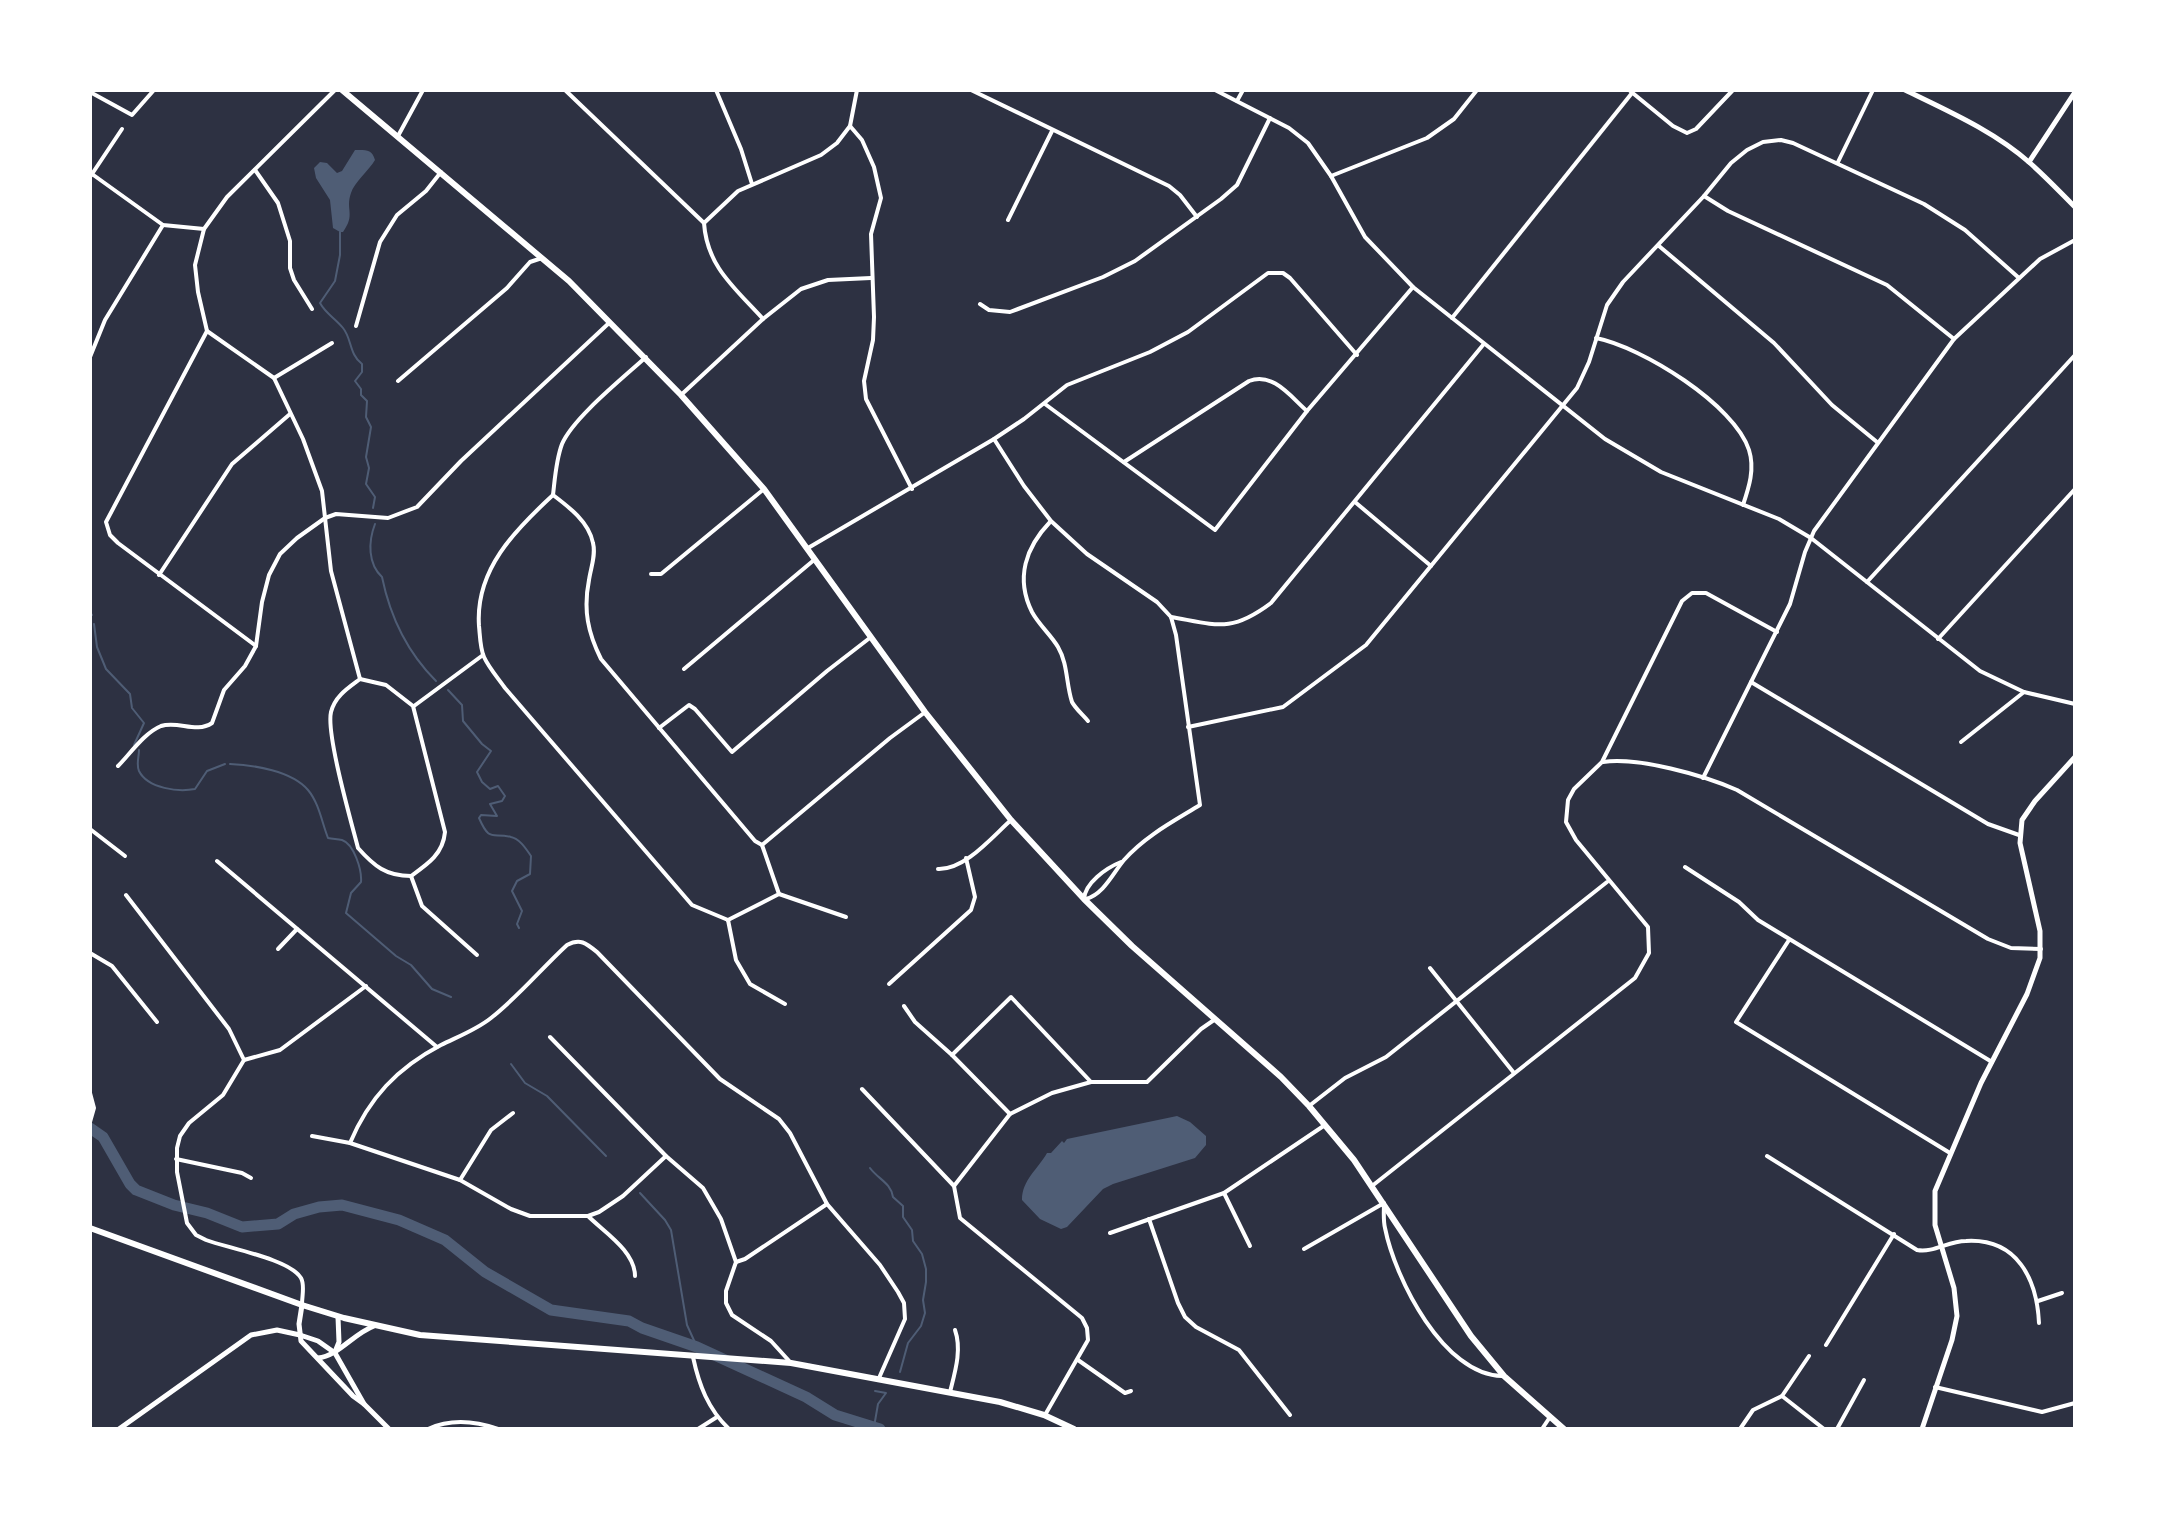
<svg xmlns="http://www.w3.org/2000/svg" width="2165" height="1519" viewBox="0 0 2165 1519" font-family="'Alegreya Sans',sans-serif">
  <rect width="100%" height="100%" fill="#2d3142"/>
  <g fill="#4f5d75">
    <path d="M355,150C366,150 372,149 375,160C369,170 354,183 351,193C345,210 356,214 343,232H340L333,228L330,200L316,178L314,168L320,162L327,163L337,173L342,171Z"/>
    <path d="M1177,1116L1190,1122L1206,1136V1145L1195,1158L1113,1184L1103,1189L1067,1227L1061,1229L1040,1219L1022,1200C1022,1180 1038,1169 1047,1153H1051L1062,1141L1064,1143L1067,1139Z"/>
  </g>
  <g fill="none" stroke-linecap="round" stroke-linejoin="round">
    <g stroke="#4f5d75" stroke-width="2">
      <path d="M340,232V255L335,281L320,303C326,314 335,318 343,328C352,339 349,354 362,364V372L355,381L361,389V395L367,401L366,417L371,427L366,457L369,468L366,484L375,497L373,508"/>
      <path d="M375,524C368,542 368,564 382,577C390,616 408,653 436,681"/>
      <polyline points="90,612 92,615"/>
      <polyline points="94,624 97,647 106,669 130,694 132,708 144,723 134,745"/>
      <path d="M448,690L462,705L463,721L482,744L491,751L477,772L482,782L490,789L498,786L505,796L502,801L490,804L497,816L481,815L479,818C490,843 492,832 511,837C520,839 526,849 531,856L530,874L517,881L512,891L522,911L517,924L519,928"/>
      <path d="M139,750C139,757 136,764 139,771C148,789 179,792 195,789L207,771L225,764"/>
      <path d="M230,764C254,765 292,771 308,790C319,803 322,823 328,838C333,839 337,839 342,840C354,844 362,870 361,882L351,893L346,913L396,956L411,965L432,989L451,997"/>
      <polyline points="511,1064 525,1083 547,1096 606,1156"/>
      <path d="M870,1168C878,1179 891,1183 893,1197L903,1206V1217L912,1230L913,1241L922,1254L926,1269V1282L923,1300L925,1313L921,1326L908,1343L900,1372"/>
      <polyline points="640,1193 665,1220 671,1230 687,1325 697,1347"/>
      <polyline points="874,1427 878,1404 886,1393 875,1391"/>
    </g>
    <polyline stroke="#4f5d75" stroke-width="11" points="90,1128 103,1137 130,1184 136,1190 174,1205 207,1213 242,1227 278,1224 294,1214 319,1207 342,1205 399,1220 445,1240 485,1272 551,1310 629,1321 642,1328 697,1347 806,1397 835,1415 880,1429"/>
    <g stroke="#fff" stroke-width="4">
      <path d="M565,90L704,223C707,267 735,288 763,319"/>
      <polyline points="716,90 741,149 752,184"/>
      <polyline points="971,90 1169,186 1180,195 1197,217"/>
      <polyline points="1215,90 1289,128 1308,143 1331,176 1365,237 1413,287 1605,439 1661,472 1779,519 1811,538 1980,671 2024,692 2075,704"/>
      <polyline points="1629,90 1673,126 1687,133 1696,129 1733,90"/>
      <polyline points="90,92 132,115 154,90"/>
      <polyline points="1237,101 1243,90"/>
      <polyline points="850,126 862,140 874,167 881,198 871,234 874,317 873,340 864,381 866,399 912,489"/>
      <polyline points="398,136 423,90"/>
      <polyline points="1838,162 1873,90"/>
      <polyline points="255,170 278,203 290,241 290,268 294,280 312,309"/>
      <polyline points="92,174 163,225 204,229"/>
      <polyline points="1331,176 1427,138 1454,119 1477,90"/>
      <polyline points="90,177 122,129"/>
      <polyline points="1704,196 1728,211 1887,285 1954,339"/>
      <polyline points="1008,220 1052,131"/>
      <polyline points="704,223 738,191 821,155 837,143 850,126 857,90"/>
      <polyline points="1659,246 1774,343 1832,405 1877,442"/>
      <polyline points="980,304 989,310 1010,312 1103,277 1135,261 1221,199 1237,185 1270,118"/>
      <polyline points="1452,318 1632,93"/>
      <polyline points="356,326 380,242 397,215 426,191 441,172"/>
      <polyline points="207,331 274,378 303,439 322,491 331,571 360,679"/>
      <path d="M1596,338C1642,347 1735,405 1749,450C1755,469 1749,487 1743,505"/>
      <polyline points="90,357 105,320 163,225"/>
      <polyline points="274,378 332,343"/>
      <polyline points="398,381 507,288 530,262 542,258"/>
      <polyline points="681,395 763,319 801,289 828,280 871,278"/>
      <polyline points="1045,404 1215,530 1307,411 1413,287"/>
      <path d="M994,439L1024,486L1051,521L1087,554L1157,602L1171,617L1176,635L1200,805C1174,821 1145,836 1124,860C1113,873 1104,894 1086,899"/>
      <path d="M1124,462L1249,381C1273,372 1290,396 1307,411"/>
      <path d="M553,495C515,530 475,570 479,626C480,635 480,648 484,657C489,668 498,678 505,688L692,905L728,920"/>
      <path d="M553,495C569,507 589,522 593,543C596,555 591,567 589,580C583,610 588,633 601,659L755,841L762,845L779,894L728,920"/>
      <path d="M553,495C555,478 556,460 562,444C573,418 623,378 646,357"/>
      <polyline points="1355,502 1431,566"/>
      <path d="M1050,522C1026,547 1015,578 1032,612C1039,625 1051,635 1058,647C1068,664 1066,684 1072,702C1075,708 1083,715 1088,721"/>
      <polyline points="808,548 994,439 1024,419 1067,385 1150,352 1188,332 1268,273 1283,273 1290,278 1357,355"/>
      <polyline points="651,574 661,574 764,489"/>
      <polyline points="159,575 232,464 290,414"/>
      <polyline points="1867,582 2075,355"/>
      <path d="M1171,617C1217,625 1231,633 1271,603L1483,345"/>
      <polyline points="1938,639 2075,489"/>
      <polyline points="256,646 118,543 110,535 106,522 207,331 198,292 195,265 204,229 227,197 335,90"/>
      <polyline points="684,669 814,560"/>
      <path d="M360,679L386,685L413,706L445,832C443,854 428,864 411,876"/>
      <path d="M360,679C348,688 335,696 331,712C326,734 351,821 358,848C374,866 386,876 411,876"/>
      <polyline points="1751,682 1988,824 2019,835"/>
      <polyline points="414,706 483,655"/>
      <polyline points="1188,727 1283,707 1366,645 1577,388 1589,362 1607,305 1623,282 1704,196 1731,163 1747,150 1763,142 1781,140 1793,143 1924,204 1965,230 2019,278"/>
      <polyline points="659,728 689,705 695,709 732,752 827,671 871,637"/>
      <polyline points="1961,742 2024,692"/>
      <path d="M1603,762C1639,757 1703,775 1737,790L1988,939L2011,948L2041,949"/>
      <path d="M118,766C130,754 144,733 161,726C178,720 196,734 212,723L224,690L245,666L256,646L262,602L269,575L280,554L297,538L325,518L336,514L388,518L417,507L461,461L609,323"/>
      <polyline points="1703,778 1790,604 1805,552 1814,531 1954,339 2040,259 2075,240"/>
      <polyline points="90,829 125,856"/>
      <polyline points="762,845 890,738 924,713"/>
      <polyline points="217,861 437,1047"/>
      <polyline points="1685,867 1739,902 1758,920 1992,1062"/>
      <path d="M938,869C965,870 992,837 1011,820"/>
      <polyline points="411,876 422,906 477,955"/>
      <polyline points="779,894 846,917"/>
      <path d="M126,895L229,1029L244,1060L223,1095L189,1123L180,1136L177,1148V1172L187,1223L196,1235L206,1240C227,1248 290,1259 301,1278C305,1285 302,1296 302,1304"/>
      <path d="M1084,899C1085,883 1106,868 1121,862"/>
      <polyline points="728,920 736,960 750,984 785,1004"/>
      <polyline points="1789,940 1736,1022 1950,1153"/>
      <polyline points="278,949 297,929"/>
      <polyline points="90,953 112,966 157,1022"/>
      <polyline points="1430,968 1514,1073"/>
      <polyline points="889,984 971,910 975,897 966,858"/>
      <polyline points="904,1006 915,1022 952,1055 1010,1114"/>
      <polyline points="550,1037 666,1156 703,1188 721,1219 736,1262 726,1291 726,1303 732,1315 771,1341 791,1363"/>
      <polyline points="952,1055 1011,997 1091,1082"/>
      <polyline points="244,1060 280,1050 366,986"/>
      <polyline points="862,1089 954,1186 960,1218 1082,1318 1087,1328 1088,1340 1045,1415"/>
      <polyline points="90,1093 94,1108 90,1122"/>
      <polyline points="1309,1106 1345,1078 1386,1057 1607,882"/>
      <polyline points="312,1136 350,1143 460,1180 511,1209 530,1216 588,1216 599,1212 623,1196 666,1156"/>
      <path d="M350,1143C369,1098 397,1068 441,1045C457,1037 476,1030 491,1018C518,997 541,969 567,945C580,938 586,943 597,952L720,1079L779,1119L790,1133L827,1204L880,1265L898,1292L904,1303L905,1319L879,1378"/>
      <path d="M1767,1156L1917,1250C1934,1253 1948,1241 1966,1241C2017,1238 2037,1279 2039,1323"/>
      <polyline points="176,1159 242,1173 251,1178"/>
      <polyline points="460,1180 491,1130 513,1113"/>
      <polyline points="954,1186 1010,1114 1052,1093 1091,1082 1147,1082 1201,1029 1214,1020"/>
      <polyline points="1372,1186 1635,978 1649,953 1648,927 1576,840 1566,822 1568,800 1574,789 1602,762 1682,601 1692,593 1706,593 1777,632"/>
      <polyline points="1224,1193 1250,1246"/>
      <path d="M588,1216C604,1232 635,1251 635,1276"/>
      <polyline points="1149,1219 1178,1303 1185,1317 1196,1327 1239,1350 1290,1415"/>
      <polyline points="1110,1233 1224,1193 1325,1125"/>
      <path d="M1304,1249L1384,1203C1384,1211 1383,1220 1385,1228C1395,1279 1444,1375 1502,1376"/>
      <polyline points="736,1262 745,1259 827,1204"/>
      <polyline points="2038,1301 2062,1293"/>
      <polyline points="1826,1345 1894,1234"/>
      <path d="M693,1357C699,1385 708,1409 729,1429"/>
      <polyline points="1078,1360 1125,1393 1131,1391"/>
      <polyline points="1935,1387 2042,1412 2075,1403"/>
      <path d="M950,1392C955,1372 962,1350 955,1330"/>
      <polyline points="1782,1396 1824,1429"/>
      <path d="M428,1429C450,1419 475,1421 498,1429"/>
      <polyline points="698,1429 717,1417"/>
      <polyline points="1542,1429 1550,1417"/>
      <polyline points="1740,1429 1753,1410 1782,1396 1809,1356"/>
      <polyline points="1837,1429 1864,1380"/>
    </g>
    <g stroke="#fff" stroke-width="5">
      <polyline points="2029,162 2075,92"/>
      <polyline points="119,1429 251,1335 277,1330 300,1335"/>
      <polyline points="1922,1429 1952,1340 1957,1316 1954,1288 1935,1225 1935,1191 1981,1083 2027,994 2040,958 2040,931 2020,843 2022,820 2035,801 2075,757"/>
    </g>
    <g stroke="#fff" stroke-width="5">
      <path d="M1905,90C1948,111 1994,131 2030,163C2046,177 2060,192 2075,207"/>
      <polyline points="302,1305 299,1324 301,1341 353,1396 364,1404 389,1429"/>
      <polyline points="300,1335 318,1341 335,1353 364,1404"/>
      <polyline points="335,1352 339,1342 338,1317"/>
      <path d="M318,1358C338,1356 353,1334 374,1326"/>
    </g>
    <g stroke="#fff" stroke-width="6">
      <polyline points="342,90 569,281 681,395 764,489 925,712 1011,820 1084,899 1132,946 1281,1077 1309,1106 1354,1160 1471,1336 1504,1376 1564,1429"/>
      <polyline points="90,1228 302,1305 344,1318 420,1335 791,1363 1000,1402 1044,1415 1074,1429"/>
    </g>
  </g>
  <rect width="2165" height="1519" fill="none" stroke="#ffffff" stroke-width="184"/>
</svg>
